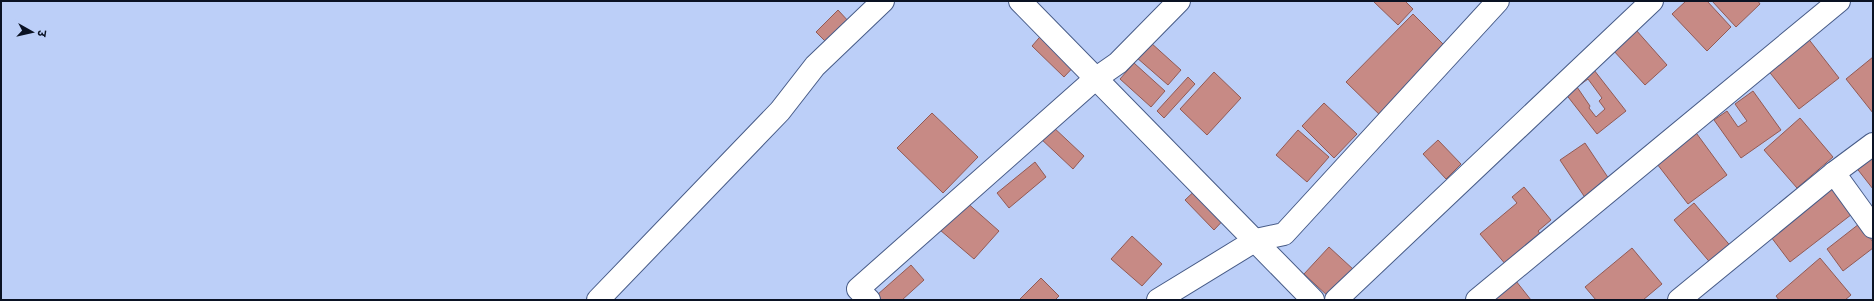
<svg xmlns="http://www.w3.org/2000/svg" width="1874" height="301" viewBox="0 0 1874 301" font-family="Poppins,'Noto Sans Devanagari',sans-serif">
  <rect width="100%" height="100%" fill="#bccff8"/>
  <g fill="#c78a85" stroke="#925a55" fill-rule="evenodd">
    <polygon points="1373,1 1405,1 1413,9 1398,25"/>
    <polygon points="1686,1 1707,1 1731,27 1707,51 1672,14"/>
    <polygon points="1712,1 1758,1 1760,4 1736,27"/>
    <polygon points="838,10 850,23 829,45 816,32"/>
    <polygon points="1413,14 1451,52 1384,119 1346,82"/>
    <polygon points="1636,30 1667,65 1645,85 1613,50"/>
    <polygon points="1045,31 1078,62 1064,77 1032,46"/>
    <polygon points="1807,37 1839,78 1799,109 1767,69"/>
    <polygon points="1150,42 1181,70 1168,85 1136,57"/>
    <polygon points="1873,57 1873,113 1846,79"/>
    <polygon points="1134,63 1165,91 1151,107 1120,79"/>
    <path d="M1594,70L1626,111L1597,134L1565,93ZM1588,79L1602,98L1599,101L1605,109L1596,117L1589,108L1590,106L1577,87Z"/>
    <polygon points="1214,72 1241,98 1207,135 1180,109"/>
    <polygon points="1188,77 1195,84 1164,118 1157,111"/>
    <polygon points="1753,91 1781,130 1741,158 1714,120 1727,111 1738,127 1747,121 1735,104"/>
    <polygon points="1324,103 1357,134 1334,158 1302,126"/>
    <polygon points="932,113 978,157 943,193 897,148"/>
    <polygon points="1800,118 1833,157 1797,188 1764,150"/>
    <polygon points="1051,125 1084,156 1073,169 1039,137"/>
    <polygon points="1298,130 1329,157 1307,182 1276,155"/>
    <polygon points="1694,130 1727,175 1688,204 1654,160"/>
    <polygon points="1438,140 1461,164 1446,179 1423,154"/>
    <polygon points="1585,143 1611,182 1586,199 1560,160"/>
    <polygon points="1873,150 1873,189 1855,166"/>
    <polygon points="1035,162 1046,177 1009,208 997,193"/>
    <polygon points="1833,181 1856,211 1790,262 1768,233"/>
    <polygon points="1201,185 1229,214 1214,230 1185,200"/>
    <polygon points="1524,187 1551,220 1538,231 1542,236 1507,266 1480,234 1517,203 1512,197"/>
    <polygon points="965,201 999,231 974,259 940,230"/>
    <polygon points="1694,203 1733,249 1713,266 1674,220"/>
    <polygon points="1859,224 1873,242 1873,248 1843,271 1827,249"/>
    <polygon points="1132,236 1162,264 1142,286 1111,259"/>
    <polygon points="1329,247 1354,270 1329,297 1304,274"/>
    <polygon points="1632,248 1662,284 1643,300 1596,300 1585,287"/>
    <polygon points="1820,258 1851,295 1845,300 1779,300 1776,296"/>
    <polygon points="911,265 924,280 902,300 881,300 877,295"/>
    <polygon points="1512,276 1531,300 1483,300"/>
    <polygon points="1041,278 1059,296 1055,300 1019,300"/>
  </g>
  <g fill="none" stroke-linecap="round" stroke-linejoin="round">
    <g stroke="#475b87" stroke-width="24">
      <g id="minor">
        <polyline points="1020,1 1313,300"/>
        <polyline points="1834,173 1873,227"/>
        <polyline points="598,300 780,111 815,66 883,1"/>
        <polyline points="869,300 858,289 1095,79 1118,63 1179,1"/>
        <polyline points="1158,300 1256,240 1284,234 1498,1"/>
        <polyline points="1336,300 1652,1"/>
        <polyline points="1477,300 1839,1"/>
        <polyline points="1679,300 1834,173 1873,144"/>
      </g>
    </g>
    <use href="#minor" stroke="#fff" stroke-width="22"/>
  </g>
  <rect width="1874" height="301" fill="none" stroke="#0a1223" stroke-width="4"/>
  <g transform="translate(32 32) rotate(98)" stroke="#bccff8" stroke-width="3" paint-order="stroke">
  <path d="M0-3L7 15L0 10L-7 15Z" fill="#0a1223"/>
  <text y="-6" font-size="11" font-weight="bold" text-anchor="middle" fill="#0a1223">उ</text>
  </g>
</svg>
